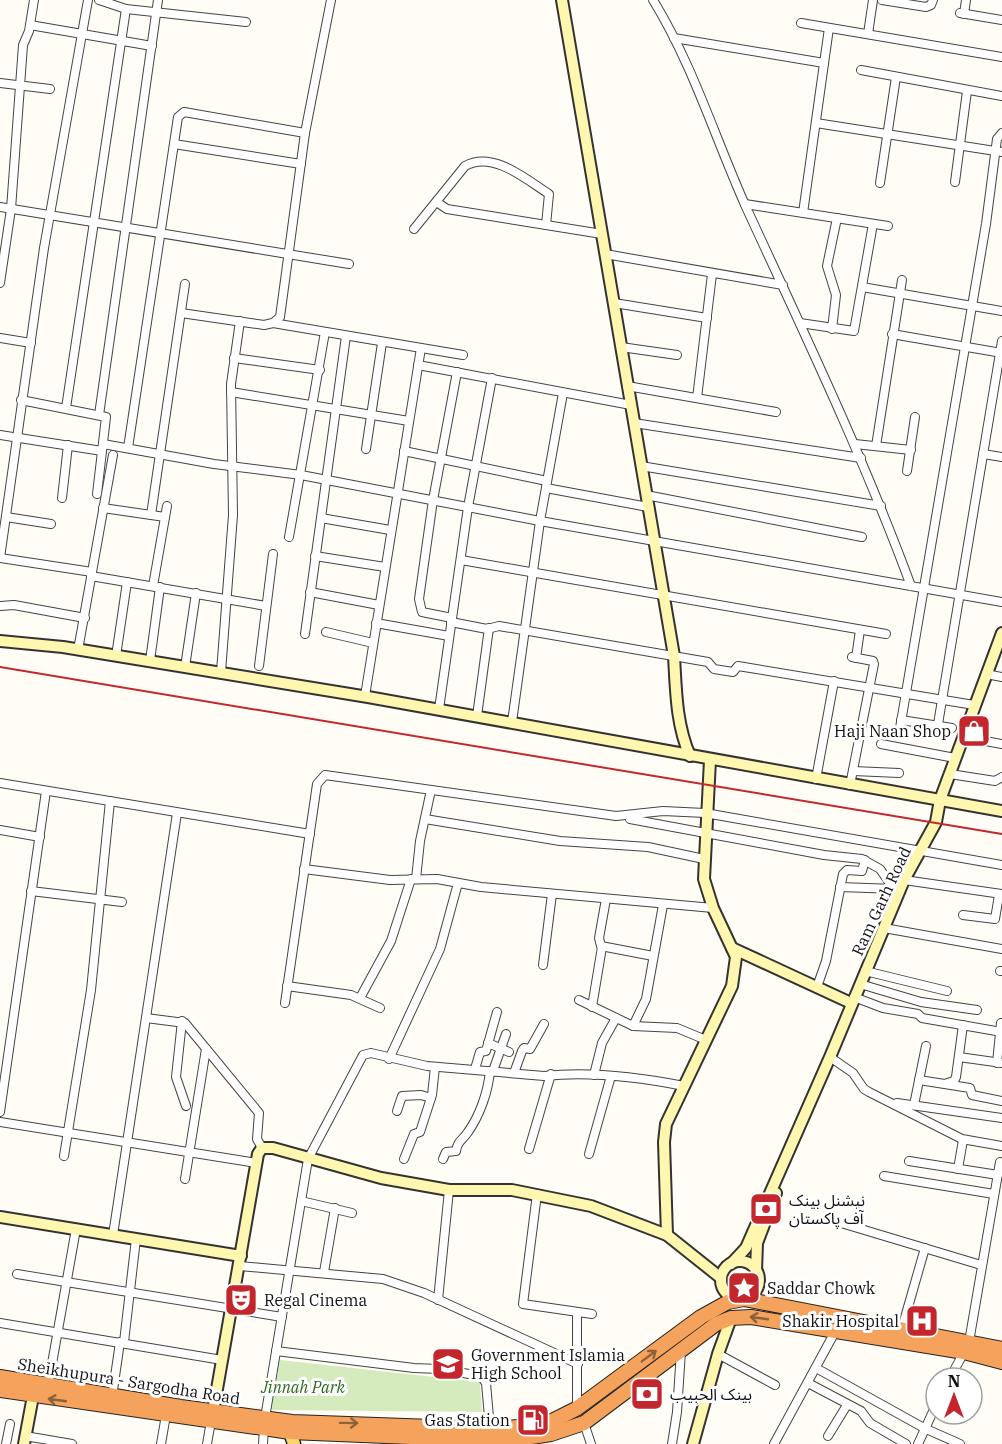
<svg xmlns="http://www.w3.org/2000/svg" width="1002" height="1444" viewBox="0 0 1002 1444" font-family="'IBM Plex Serif','Noto Sans Arabic',serif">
  <rect width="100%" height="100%" fill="#fffdf5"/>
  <polygon fill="#d5ebbd" points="280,1360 480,1382 482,1412 271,1410"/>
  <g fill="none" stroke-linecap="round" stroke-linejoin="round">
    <g stroke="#444" stroke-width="10">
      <g id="street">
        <polyline points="99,0 126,9 246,22"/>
        <path d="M653,0C693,65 715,138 746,207C804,333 863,456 911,586"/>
        <polyline points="882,0 926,7 931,5 933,0"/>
        <polyline points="960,13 1002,20"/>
        <polyline points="964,14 966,0"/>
        <polyline points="801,23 1002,57"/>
        <polyline points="30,25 152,46"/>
        <polyline points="868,34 873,0"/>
        <polyline points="674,38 824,63"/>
        <polyline points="861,70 1002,96"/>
        <polyline points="0,83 50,89"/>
        <polyline points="816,123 1002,152"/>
        <polyline points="174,144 301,164"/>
        <polyline points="955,182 967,91"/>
        <polyline points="880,183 896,77"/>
        <polyline points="438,203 447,209 602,234"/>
        <polyline points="745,204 888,226"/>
        <polyline points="0,207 349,264"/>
        <polyline points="803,213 829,28"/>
        <path d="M414,229L465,166C493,150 527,180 549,194L546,225"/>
        <polyline points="605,254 783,285"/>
        <polyline points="0,283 11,209 23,45 29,31 34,0"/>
        <polyline points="862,287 1002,311"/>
        <polyline points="614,303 707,318"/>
        <polyline points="181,313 264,325 273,323 280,317 305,133 331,0"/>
        <polyline points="273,323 463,355"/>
        <polyline points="800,323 854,331 873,224"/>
        <polyline points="832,329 836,295 827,266 837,218"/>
        <polyline points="892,334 1002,353"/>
        <polyline points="0,338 31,343"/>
        <polyline points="621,347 677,355"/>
        <polyline points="234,358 320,370"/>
        <polyline points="418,365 631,405"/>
        <polyline points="627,386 776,412"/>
        <polyline points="231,392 409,421"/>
        <polyline points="697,398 712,274"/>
        <polyline points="21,400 106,417 97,494"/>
        <polyline points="66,408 126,9"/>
        <polyline points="99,415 158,0"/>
        <polyline points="634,423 861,458"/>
        <polyline points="0,435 102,451"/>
        <polyline points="103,444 214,464 301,475 540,521 1002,602"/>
        <polyline points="855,444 911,450"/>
        <polyline points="876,446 902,280"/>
        <polyline points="128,448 178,117 184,112 305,133"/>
        <polyline points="366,449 382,343"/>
        <polyline points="404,451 547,481"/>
        <polyline points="983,454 1002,457"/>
        <polyline points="641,466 881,506"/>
        <polyline points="907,471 915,417"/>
        <polyline points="546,488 648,507"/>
        <polyline points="646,495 862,537"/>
        <polyline points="62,498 68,445"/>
        <polyline points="103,508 165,517"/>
        <polyline points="151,515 185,284"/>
        <polyline points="6,517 51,524"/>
        <polyline points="321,518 390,530"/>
        <polyline points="289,537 325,332"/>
        <polyline points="315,556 385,567"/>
        <polyline points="0,558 44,248 88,0"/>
        <polyline points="0,558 92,572"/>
        <polyline points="461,560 886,634"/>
        <polyline points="91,576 266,606"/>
        <polyline points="153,586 167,506"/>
        <polyline points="310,592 379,605"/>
        <polyline points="0,606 14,605 85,618"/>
        <polyline points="452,618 422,612 419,599 433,500 457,372"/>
        <polyline points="451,622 487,629 499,626 708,662 714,669 733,672 738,666 974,705"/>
        <polyline points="376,623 449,636"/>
        <polyline points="326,632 373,643"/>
        <polyline points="305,634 346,336"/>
        <polyline points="78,650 113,455"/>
        <polyline points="116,656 127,582"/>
        <polyline points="856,658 860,630"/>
        <polyline points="150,661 160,587"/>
        <polyline points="259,666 273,554"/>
        <polyline points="185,667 196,593"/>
        <polyline points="221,672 233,515 231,384 240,321"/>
        <polyline points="986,674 1002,677"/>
        <polyline points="365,696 421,348"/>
        <polyline points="439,709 468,507 492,378"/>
        <polyline points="477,716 489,628"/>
        <polyline points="901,720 952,728"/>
        <polyline points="512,722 540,521 563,393"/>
        <polyline points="900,728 986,224 997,139 1002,133"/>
        <polyline points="937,730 1002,341"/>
        <polyline points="963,737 1002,744"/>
        <polyline points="881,744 955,758"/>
        <polyline points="853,771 899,773"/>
        <polyline points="950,774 995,781 1002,777"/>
        <polyline points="816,779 834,681"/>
        <polyline points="0,783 310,834"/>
        <polyline points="850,785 874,664 873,661 852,657"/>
        <polyline points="425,819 560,841 648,847 704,859"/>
        <polyline points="630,819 824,855 862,859 880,869 893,888 900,891"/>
        <polyline points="0,830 40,837"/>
        <polyline points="304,869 390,880 437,879 481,887 713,908"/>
        <polyline points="416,879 420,841 431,790"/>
        <polyline points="904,880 1002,894"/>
        <polyline points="840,887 895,889"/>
        <polyline points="31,891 122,902"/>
        <polyline points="606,899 599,938 601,946 653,956"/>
        <polyline points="963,915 995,919 999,895"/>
        <polyline points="884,928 1002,949"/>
        <polyline points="543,965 552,894"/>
        <polyline points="865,971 947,991"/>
        <polyline points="1000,971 1002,971"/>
        <polyline points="860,984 921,1002 977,1010"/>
        <polyline points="287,986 351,995 380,1008"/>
        <polyline points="817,987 826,961 843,874 847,870 862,871 865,860"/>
        <polyline points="854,997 883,1008 918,1014 922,1018 1002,1032"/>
        <polyline points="360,998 391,941 411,879"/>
        <polyline points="579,1000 633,1026 677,1028 706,1040"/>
        <polyline points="285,1003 317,784 325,775 616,816 663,811 705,813 1002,865"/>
        <polyline points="592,1007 602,947"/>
        <polyline points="146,1018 185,1023 259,1113 257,1139 262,1148"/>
        <polyline points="182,1021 176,1077 186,1106"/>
        <polyline points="633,1026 646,999 663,905"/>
        <polyline points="488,1043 509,1052"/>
        <polyline points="830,1057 853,1073 864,1089 869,1092 962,1139 1002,1146"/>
        <polyline points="959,1057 1002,1063"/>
        <polyline points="389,1059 440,949 458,883"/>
        <polyline points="997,1063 1001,1023"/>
        <polyline points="475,1069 480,1052 486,1051 497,1012"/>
        <polyline points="493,1071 506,1034"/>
        <polyline points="514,1073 522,1051 524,1048 530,1049 544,1024"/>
        <polyline points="594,1075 602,1043 616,1018"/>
        <polyline points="919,1080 970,1088 972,1095 1002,1101"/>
        <polyline points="947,1083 954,1081 956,1077 963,1025"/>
        <polyline points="897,1103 1002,1118"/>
        <polyline points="914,1105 926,1046"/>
        <polyline points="397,1111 402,1096 421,1095 431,1098"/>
        <polyline points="0,1112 46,791"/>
        <polyline points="0,1122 257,1163"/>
        <polyline points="529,1149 551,1074"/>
        <polyline points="589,1154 611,1076"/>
        <polyline points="64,1156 91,990 110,801"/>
        <polyline points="404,1159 414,1134 420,1132 432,1095 435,1067"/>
        <path d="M443,1159L446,1152L456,1151C458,1140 462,1141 468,1132C480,1115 488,1092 490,1071"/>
        <polyline points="909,1161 998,1175"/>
        <polyline points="958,1169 963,1140"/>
        <polyline points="884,1176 994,1194"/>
        <polyline points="185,1179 206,1049"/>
        <polyline points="537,1194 523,1304 592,1314"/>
        <polyline points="301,1201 352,1213"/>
        <polyline points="841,1223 981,1265"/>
        <polyline points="113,1235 177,813"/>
        <polyline points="240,1266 383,1279 424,1293 578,1364"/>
        <polyline points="324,1272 335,1208"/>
        <polyline points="17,1274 282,1317"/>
        <polyline points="438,1300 449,1190"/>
        <polyline points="0,1323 222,1360"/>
        <polyline points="902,1328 925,1248"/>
        <polyline points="124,1342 136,1239"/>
        <polyline points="969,1342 1000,1162"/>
        <polyline points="276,1351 414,1368 439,1369 481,1376 486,1383 490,1429"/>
        <polyline points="718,1354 775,1385"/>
        <polyline points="816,1368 924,1428 960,1444"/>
        <polyline points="950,1378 964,1352"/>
        <polyline points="808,1383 861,1411 870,1423 906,1444"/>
        <polyline points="48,1386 76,1229"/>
        <polyline points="112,1397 120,1342"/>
        <polyline points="577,1408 577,1313"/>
        <path d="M265,1418L308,1159L363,1055L371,1053L427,1066L544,1076C590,1071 639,1077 684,1086"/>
        <polyline points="584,1423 591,1444"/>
        <polyline points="25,1436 72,1444"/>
        <polyline points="828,1436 847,1405"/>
        <polyline points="6,1444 10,1424"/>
        <polyline points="161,1444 166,1415"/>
        <polyline points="207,1444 211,1421"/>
        <polyline points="263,1444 264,1428"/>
        <polyline points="672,1444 677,1412 681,1351"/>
        <polyline points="774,1444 836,1330"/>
        <polyline points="918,1444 936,1405"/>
      </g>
    </g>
    <g stroke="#333" stroke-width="14">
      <g id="secondary">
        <path d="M562,0L674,656C676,690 676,724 690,756"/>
        <polyline points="0,641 63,647 368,697 1002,811"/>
        <polyline points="732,948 851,1003"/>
        <polyline points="0,1217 241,1256"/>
        <polyline points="667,1235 664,1142 666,1124 732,986 736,957 713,908 704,879 710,760"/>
        <circle cx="740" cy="1280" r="19"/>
        <polyline points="731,1264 746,1248 830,1057 904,880 936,822 940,800 1002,633"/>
        <polyline points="756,1271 757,1243 776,1193"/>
        <polyline points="213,1412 258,1154 262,1148 273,1148 381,1178 449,1190 512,1190 591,1206 667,1235 721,1278"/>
        <polyline points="24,1444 33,1396"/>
        <polyline points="693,1444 718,1354 731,1318"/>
      </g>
    </g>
    <g stroke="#222" stroke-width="15">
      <polyline id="primary" points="290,1432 294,1444"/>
    </g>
    <g stroke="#222" stroke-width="16">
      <g id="highway">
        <polyline points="0,1377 181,1407 292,1422 490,1429 530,1426 548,1423 576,1409 701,1317 728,1302 744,1299 1002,1349"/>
        <polyline points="0,1390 290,1432 506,1441 551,1434 584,1423 716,1324 731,1318 751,1317 964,1352 1002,1362"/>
      </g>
    </g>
    <use href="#street" stroke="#fff" stroke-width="8"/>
    <use href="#secondary" stroke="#fff6b0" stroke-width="10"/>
    <use href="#primary" stroke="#f9d66b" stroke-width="12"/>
    <use href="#highway" stroke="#f5a25d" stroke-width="14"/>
    <polyline stroke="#c4262e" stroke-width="2" points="0,667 1002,834"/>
  </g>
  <defs><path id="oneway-shaft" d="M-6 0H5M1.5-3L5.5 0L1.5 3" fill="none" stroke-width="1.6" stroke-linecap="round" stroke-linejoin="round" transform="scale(1.5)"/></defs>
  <g stroke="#8e613b">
    <use href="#oneway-shaft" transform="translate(759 1318) rotate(-172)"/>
    <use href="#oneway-shaft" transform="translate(649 1356) rotate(-37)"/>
    <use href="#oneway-shaft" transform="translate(57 1400) rotate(-172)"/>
    <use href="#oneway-shaft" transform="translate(349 1423) rotate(1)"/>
  </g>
  <defs>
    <g id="shop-square" transform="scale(1.725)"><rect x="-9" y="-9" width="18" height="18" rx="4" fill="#c4262e" stroke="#fff"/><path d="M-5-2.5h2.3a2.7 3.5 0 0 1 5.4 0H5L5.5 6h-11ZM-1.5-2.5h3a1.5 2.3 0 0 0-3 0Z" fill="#fff"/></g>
    <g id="bank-square" transform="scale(1.725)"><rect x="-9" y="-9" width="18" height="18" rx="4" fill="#c4262e" stroke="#fff"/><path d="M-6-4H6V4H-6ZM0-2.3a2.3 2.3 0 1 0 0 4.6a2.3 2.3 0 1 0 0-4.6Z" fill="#fff"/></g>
    <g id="sight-square" transform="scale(1.725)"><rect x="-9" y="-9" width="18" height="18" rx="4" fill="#c4262e" stroke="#fff"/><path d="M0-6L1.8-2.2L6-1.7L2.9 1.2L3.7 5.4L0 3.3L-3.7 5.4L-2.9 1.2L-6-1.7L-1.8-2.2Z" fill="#fff"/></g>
    <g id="theatre-square" transform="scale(1.725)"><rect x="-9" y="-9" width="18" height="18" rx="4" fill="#c4262e" stroke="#fff"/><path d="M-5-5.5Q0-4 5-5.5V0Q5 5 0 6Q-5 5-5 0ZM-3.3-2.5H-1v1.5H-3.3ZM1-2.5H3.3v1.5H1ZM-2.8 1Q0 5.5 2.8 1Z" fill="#fff"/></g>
    <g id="hospital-square" transform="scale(1.725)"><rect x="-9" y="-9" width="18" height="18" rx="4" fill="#c4262e" stroke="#fff"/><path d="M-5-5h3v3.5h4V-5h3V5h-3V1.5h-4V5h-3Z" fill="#fff"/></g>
    <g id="school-square" transform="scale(1.725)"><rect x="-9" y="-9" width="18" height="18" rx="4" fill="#c4262e" stroke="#fff"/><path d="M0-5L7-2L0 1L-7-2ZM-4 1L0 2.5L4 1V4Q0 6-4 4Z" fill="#fff"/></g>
    <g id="fuel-square" transform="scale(1.725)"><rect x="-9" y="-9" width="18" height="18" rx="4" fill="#c4262e" stroke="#fff"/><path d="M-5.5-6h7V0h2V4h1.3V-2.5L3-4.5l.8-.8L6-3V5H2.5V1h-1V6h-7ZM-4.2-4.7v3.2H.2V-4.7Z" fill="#fff"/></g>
  </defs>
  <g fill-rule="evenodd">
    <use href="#shop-square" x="974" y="731"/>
    <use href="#bank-square" x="766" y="1209"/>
    <use href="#sight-square" x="744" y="1288"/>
    <use href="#theatre-square" x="241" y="1300"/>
    <use href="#hospital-square" x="922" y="1321"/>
    <use href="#school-square" x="448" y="1364"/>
    <use href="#bank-square" x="647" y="1394"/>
    <use href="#fuel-square" x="533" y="1420"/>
  </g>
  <g text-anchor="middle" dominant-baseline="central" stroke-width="6" stroke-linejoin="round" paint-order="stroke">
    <g font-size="16" fill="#111" stroke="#fff" text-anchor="start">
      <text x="951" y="731" text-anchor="end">Haji Naan Shop</text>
      <text x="789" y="1200">نیشنل بینک<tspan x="789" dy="18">آف پاکستان</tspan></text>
      <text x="767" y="1288">Saddar Chowk</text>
      <text x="264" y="1300">Regal Cinema</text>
      <text x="899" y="1321" text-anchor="end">Shakir Hospital</text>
      <text x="471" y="1355">Government Islamia<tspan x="471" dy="18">High School</tspan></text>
      <text x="670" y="1394">بينک الحبيب</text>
      <text x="510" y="1420" text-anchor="end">Gas Station</text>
    </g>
    <g font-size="16" fill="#111" stroke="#fff">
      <text transform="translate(881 901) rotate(-65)">Ram Garh Road</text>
      <text transform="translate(129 1381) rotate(9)">Sheikhupura - Sargodha Road</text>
    </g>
    <g font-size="16" font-style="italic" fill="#2f6b1f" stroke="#fff">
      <text x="303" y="1387">Jinnah Park</text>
    </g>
  </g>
  <g transform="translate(954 1396)"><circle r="28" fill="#ffffff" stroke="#a0a0a0" stroke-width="1.5"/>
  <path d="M0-4.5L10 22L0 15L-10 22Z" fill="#c4262e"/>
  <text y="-9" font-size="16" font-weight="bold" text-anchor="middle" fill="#111111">N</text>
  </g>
</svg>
